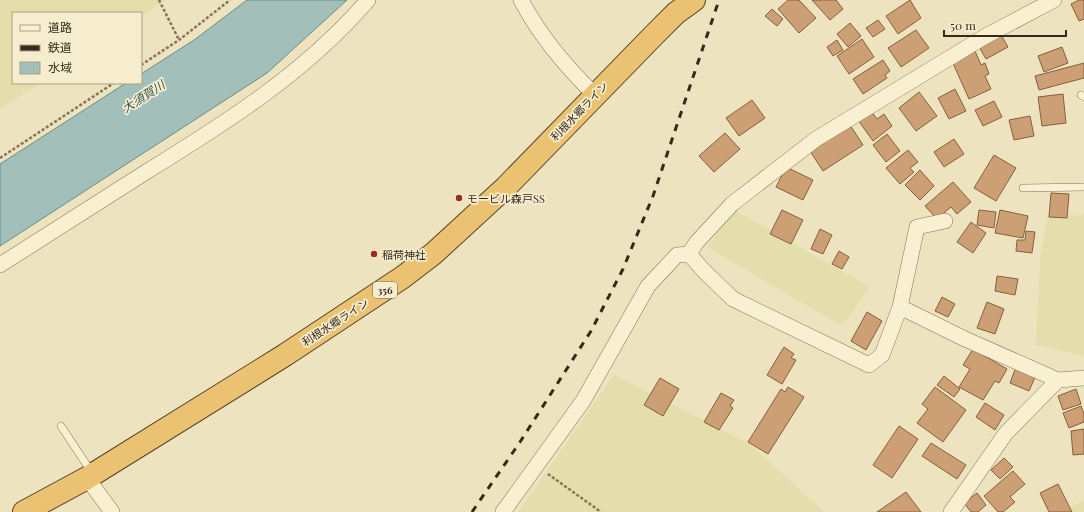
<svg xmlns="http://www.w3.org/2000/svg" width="1084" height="512" viewBox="0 0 1084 512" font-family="'Playfair Display','Noto Sans JP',serif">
  <rect width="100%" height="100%" fill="#eee3bf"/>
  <g fill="#e4deac">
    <polygon points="0,0 165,0 141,16 141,13 13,13 13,83 40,83 0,109"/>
    <polygon points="734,210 870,287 842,326 707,247"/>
    <polygon points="1048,213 1080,216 1084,213 1084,356 1036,345 1040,258"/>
    <polygon points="614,375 750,444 824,512 518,512"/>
    <polygon points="1084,500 1084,512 1063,512"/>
  </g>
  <polygon fill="#a2c0b9" stroke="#698d87" points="247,0 347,0 267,73 0,246 0,164 126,83 141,83 141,74 194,40"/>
  <g fill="#cd9f74" stroke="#865f3d">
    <polygon points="788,0 799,0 816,18 799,33 778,9"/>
    <polygon points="812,0 836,0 843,9 830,20"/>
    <polygon points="910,0 921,18 898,34 886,16"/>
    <polygon points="1079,0 1084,0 1084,19 1079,21 1071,4"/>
    <polygon points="772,9 783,19 777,26 765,16"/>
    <polygon points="878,20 885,29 873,37 866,28"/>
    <polygon points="850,23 861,36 848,47 837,34"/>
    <polygon points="916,30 929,48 901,67 888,48"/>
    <polygon points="1000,33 1008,47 986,59 978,45"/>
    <polygon points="862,39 874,57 849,74 837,56"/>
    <polygon points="837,40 843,50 833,56 827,47"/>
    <polygon points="1062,47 1068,63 1044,72 1038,56"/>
    <polygon points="975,51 981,65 985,63 989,74 985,76 991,89 969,99 952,61"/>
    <polygon points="883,60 890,71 885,75 887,78 863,94 853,79"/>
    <polygon points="1084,63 1084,78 1039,90 1035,76"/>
    <polygon points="955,89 966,111 949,119 938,98"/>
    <polygon points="919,92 937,116 916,131 899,108"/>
    <polygon points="1063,94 1066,123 1042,126 1038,97"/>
    <polygon points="752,100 765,118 739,136 726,118"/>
    <polygon points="994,101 1002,117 983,126 975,110"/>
    <polygon points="871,111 877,119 884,114 892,126 873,141 858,120"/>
    <polygon points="1030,116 1034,136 1014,140 1009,120"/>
    <polygon points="850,125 863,145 823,171 810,151"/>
    <polygon points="725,133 740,149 714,172 699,156"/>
    <polygon points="887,134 900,151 886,162 873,145"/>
    <polygon points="954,139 964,154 944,167 934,152"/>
    <polygon points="908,150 918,162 910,168 914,172 900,184 886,168"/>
    <polygon points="994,155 1016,168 996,201 974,188"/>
    <polygon points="786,167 813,180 803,200 776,187"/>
    <polygon points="920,170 934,186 920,200 905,185"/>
    <polygon points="953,182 971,202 957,214 951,207 937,219 925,206"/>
    <polygon points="1051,193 1069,194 1067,218 1049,217"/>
    <polygon points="782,210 803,220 791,244 770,234"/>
    <polygon points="979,210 996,212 994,228 977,225"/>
    <polygon points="1000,210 1028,216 1023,238 995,233"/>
    <polygon points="971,222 986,233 973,253 957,242"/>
    <polygon points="820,229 832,235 823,254 811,249"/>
    <polygon points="1026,231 1035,232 1032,253 1016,251 1017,240 1025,240"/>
    <polygon points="839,251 849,257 842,269 832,264"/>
    <polygon points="997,276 1018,279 1015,295 995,291"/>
    <polygon points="942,297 955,304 948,317 935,311"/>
    <polygon points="987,302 1004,309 995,334 977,328"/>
    <polygon points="867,312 882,321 866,350 851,341"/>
    <polygon points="784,347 794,354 791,358 796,360 782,384 767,375"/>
    <polygon points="973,349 1007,369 999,383 995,381 983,400 959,387 970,369 963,365"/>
    <polygon points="1016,367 1036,375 1029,391 1010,383"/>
    <polygon points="944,376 960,389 954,397 937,385"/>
    <polygon points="660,378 679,389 663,416 644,405"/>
    <polygon points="788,387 804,397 768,454 748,442 781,389 785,392"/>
    <polygon points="935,387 966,410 943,442 917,423 928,409 922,404"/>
    <polygon points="1076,389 1081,404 1063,410 1058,396"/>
    <polygon points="721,393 734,400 730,406 733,408 719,430 704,422"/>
    <polygon points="985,403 1004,415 995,430 976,417"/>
    <polygon points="1081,406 1084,414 1084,422 1069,428 1063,413"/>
    <polygon points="899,426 918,439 892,478 873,465"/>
    <polygon points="1084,429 1084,454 1073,455 1071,431"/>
    <polygon points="931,443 966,465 957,479 922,456"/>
    <polygon points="1004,458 1013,467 1000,479 991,470"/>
    <polygon points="1013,471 1025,484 1010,497 1015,502 1003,512 998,512 984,496"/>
    <polygon points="1058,484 1072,512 1049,512 1040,493"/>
    <polygon points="906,492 921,512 877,512"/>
    <polygon points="977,493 986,505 978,512 971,512 964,503"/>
  </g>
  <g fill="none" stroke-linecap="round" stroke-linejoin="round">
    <g stroke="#877457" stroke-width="8">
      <g id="service">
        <polyline points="1081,95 1084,97"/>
        <polyline points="1023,188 1084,187"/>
        <polyline points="61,426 92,473"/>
      </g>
    </g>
    <g stroke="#877457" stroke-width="16">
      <g id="minor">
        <path d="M521,0C540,36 566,67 595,95"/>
        <polyline points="689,254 704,271 733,299 869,365 882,355 900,307 917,227 945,221"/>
        <path d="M0,265C48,234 97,203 146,172C227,122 305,73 368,0"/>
        <polyline points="900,307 965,339 1058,380 1084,378"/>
        <polyline points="87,478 112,512"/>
        <polyline points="503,512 583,401 648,286 677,255 689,254 696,243 732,204 816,139 984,37 1054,0"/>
        <polyline points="951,512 1006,433 1058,380"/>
      </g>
    </g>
    <g stroke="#54412c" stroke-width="24">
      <polyline id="trunk" points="24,512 87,478 285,355 403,277 433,254 506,187 654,35 676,13 694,0"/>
    </g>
    <g stroke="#877457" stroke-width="2.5" stroke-dasharray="3 2" stroke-linecap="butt">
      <polyline points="159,0 179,40"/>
      <polyline points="141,65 179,40 230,0"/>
      <polyline points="0,158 114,83"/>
      <polyline points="548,474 601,512"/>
    </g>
    <use href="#service" stroke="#f9f0d2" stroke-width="7"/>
    <use href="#minor" stroke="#f9f0d2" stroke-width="15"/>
    <use href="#trunk" stroke="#eac271" stroke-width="22"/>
    <polyline stroke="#362a1c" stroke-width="3" stroke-dasharray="7 7" stroke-linecap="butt" points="472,512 520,442 591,331 623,269 653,196 719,0"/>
  </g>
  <g fill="#962d26" stroke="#f6edce" stroke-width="1.5">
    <circle cx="459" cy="198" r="4"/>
    <circle cx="374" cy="254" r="4"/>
  </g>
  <g text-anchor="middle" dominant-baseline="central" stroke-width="3.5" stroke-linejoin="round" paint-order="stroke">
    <rect fill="#f6edce" stroke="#706451" stroke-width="1" x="373" y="282" width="24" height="16" rx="3"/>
    <g font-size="10" font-weight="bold" fill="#362a1c">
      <text x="385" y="290">356</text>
    </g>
    <g font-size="11" fill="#362a1c" stroke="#f6edce">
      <text transform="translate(579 111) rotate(-46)">利根水郷ライン</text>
      <text transform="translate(335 322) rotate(-33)">利根水郷ライン</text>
    </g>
    <g font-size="11" fill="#362a1c" stroke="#f6edce" text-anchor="start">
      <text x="467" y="198">モービル森戸SS</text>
      <text x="382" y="254">稲荷神社</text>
    </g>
    <g font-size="12" font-style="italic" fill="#2b5656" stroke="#f6edce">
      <text transform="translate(143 96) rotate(-33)">大須賀川</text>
    </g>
  </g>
  <rect x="12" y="12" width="130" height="72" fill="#f6edce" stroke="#a99f87"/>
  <rect x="20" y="25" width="20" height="6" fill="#f9f0d2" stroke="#a99f87"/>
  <text x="48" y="32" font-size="12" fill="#362a1c">道路</text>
  <rect x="20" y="45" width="20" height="6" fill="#362a1c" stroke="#a99f87"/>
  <text x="48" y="52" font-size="12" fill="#362a1c">鉄道</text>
  <rect x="20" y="62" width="20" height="12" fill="#a2c0b9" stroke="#a99f87"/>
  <text x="48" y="72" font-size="12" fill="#362a1c">水域</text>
  <path d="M944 30v6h122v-6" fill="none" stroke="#362a1c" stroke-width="2"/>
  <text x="950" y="30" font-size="12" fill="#362a1c" stroke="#f6edce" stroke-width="3" paint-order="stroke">50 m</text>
</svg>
